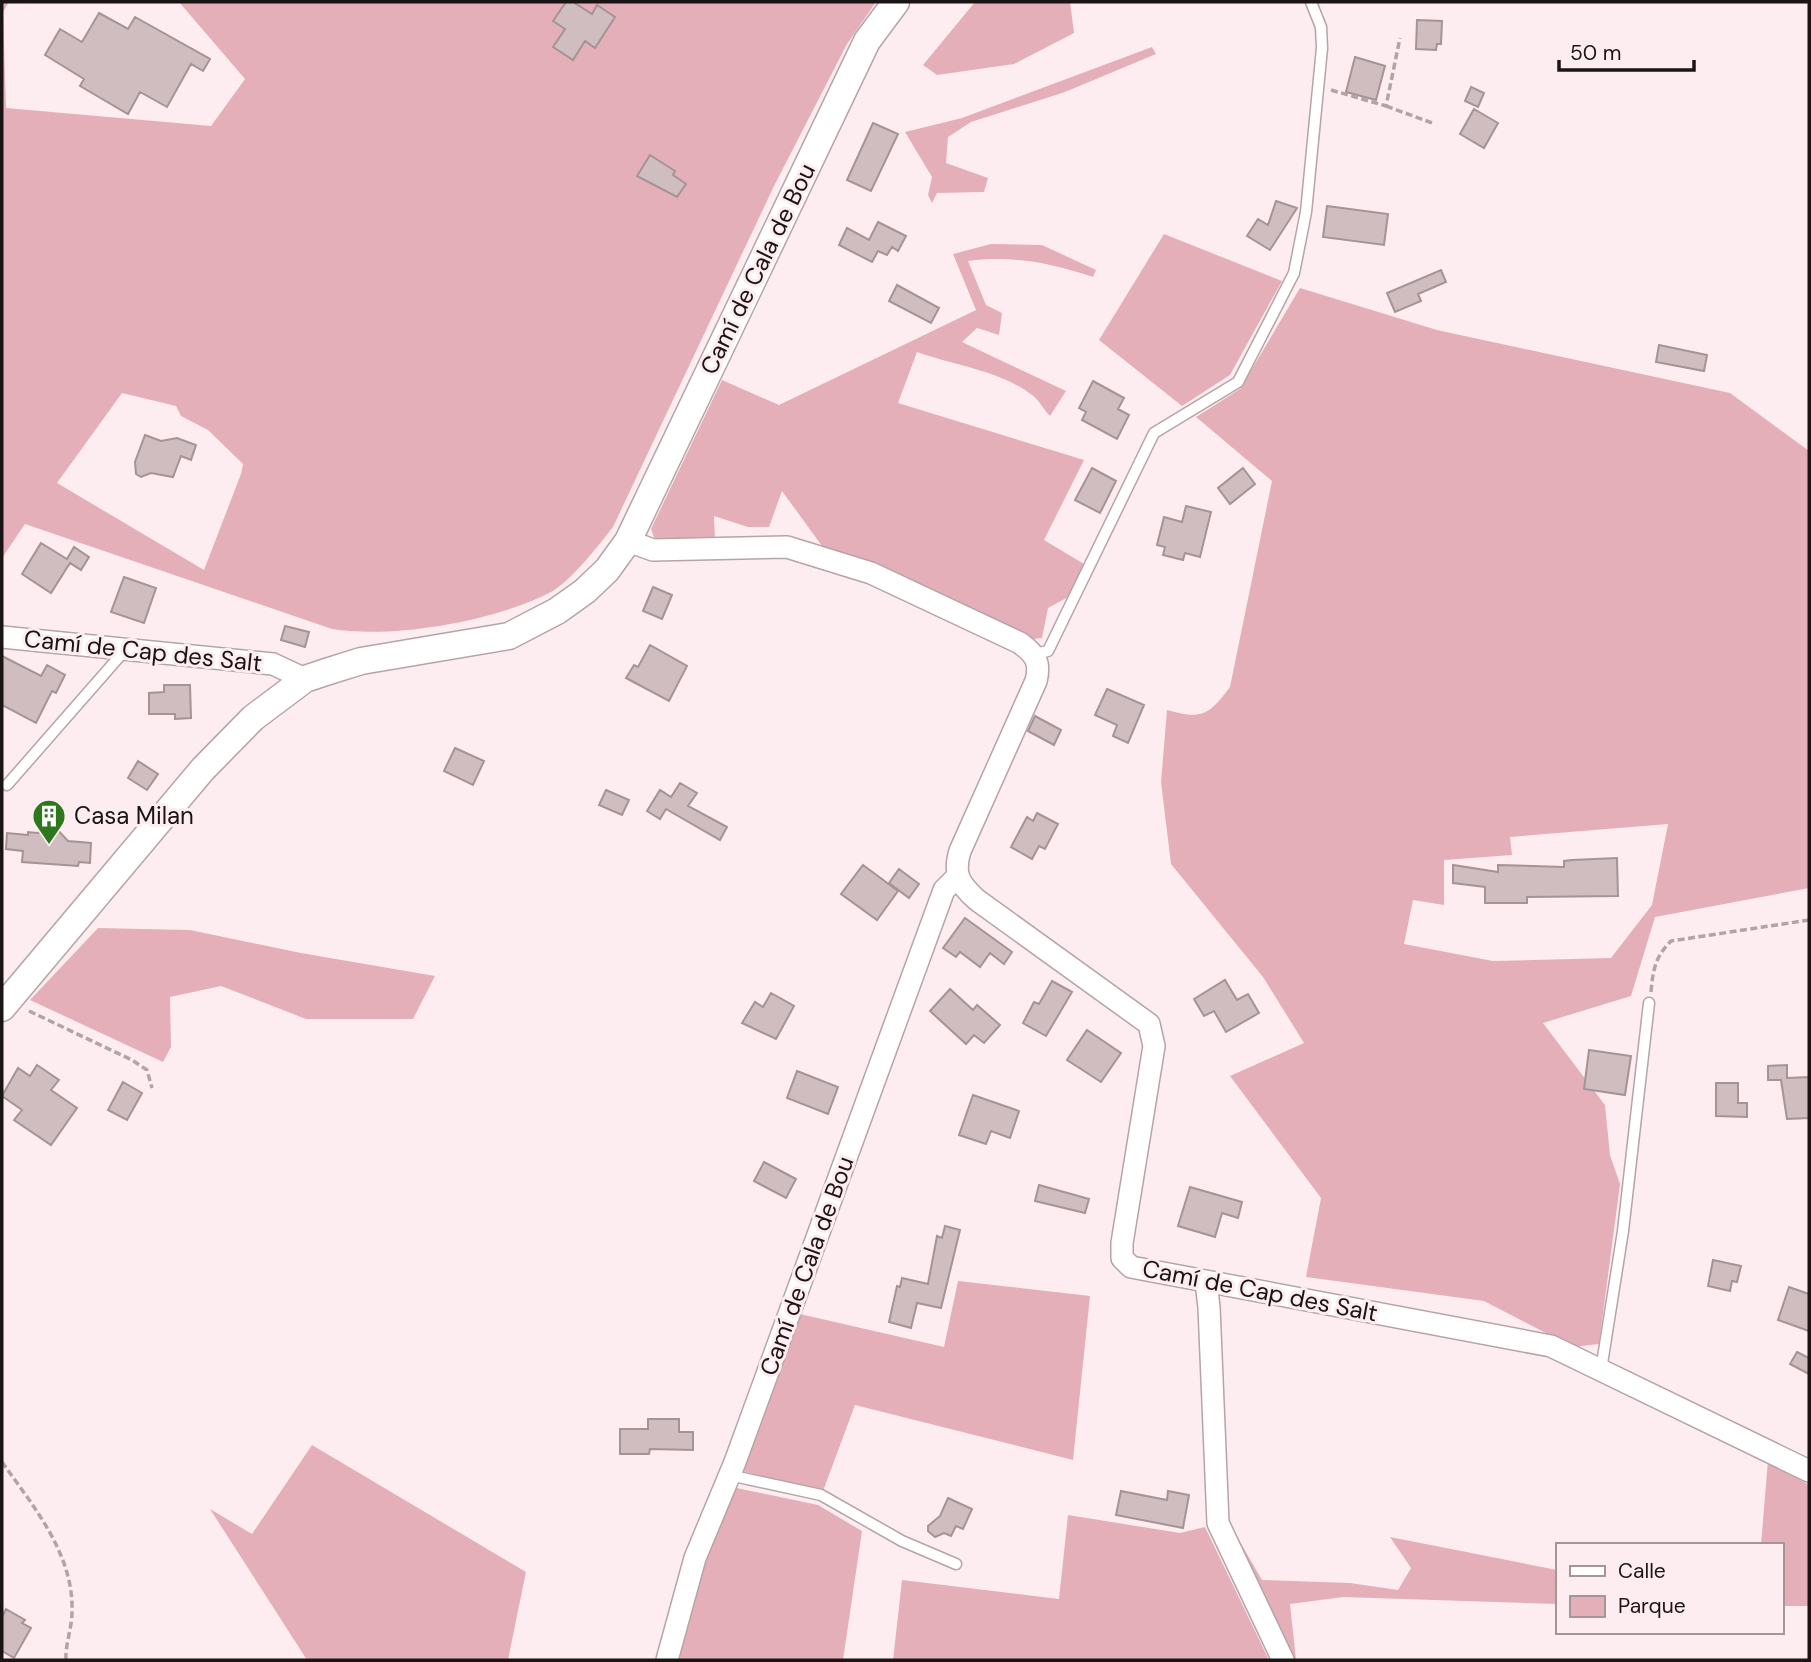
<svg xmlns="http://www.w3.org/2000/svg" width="1811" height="1662" font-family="'DM Sans',sans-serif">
<rect width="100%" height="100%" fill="#fdedf0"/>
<path fill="#e5afb9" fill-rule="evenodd" d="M 2,2 L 9,2 L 3,12 L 6,108 L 211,126 L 245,79 L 179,2 L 876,2 L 847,44 L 774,186 L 613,527 C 599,545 571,581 551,592 C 496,621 393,639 332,629 L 25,524 L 2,558 ZM 122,393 L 176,406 L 181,416 L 208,430 L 243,464 L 241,474 L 204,570 L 57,483 Z
M 975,2 L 1070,2 L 1074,33 L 1014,64 L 937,75 L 923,65 Z
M 1152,47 L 1156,54 L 1065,92 L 971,122 L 948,137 L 946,163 L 988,178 L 984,192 L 937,193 L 932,203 L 928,195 L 932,177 L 905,132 L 962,118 Z
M 1164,234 L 1282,281 L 1230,375 L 1182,406 L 1099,340 Z
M 991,244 L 1042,245 L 1096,270 L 1093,277 C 1051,263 1012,255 968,261 L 986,305 L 1002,313 L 999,335 L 977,328 L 962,342 L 1066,391 L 1050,416 C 1044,410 1039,400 1032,395 C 1001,371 953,365 917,352 L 898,403 L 1084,460 L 1044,540 L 1084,564 L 1070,596 L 1048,608 L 1042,638 L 1032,639 L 982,621 L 822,546 L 782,491 L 769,527 L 748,527 L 714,516 L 715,540 L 655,540 L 651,529 L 722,380 L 779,405 L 976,310 L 953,254 Z
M 1300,288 L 1437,330 L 1730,393 L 1809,451 L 1809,888 L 1655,917 L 1631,996 L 1543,1023 L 1605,1105 L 1610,1155 L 1620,1184 L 1599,1344 L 1573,1347 L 1484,1301 L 1306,1277 L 1321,1198 L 1230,1076 L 1304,1043 L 1263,977 L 1171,864 L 1161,782 L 1167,710 C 1202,720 1209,715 1230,687 L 1272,481 L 1196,417 L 1240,389 ZM 1668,824 L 1652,905 L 1611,958 L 1493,961 L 1404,944 L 1413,900 L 1444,905 L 1444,860 L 1512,855 L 1510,837 Z
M 98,928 L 190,930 L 301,953 L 435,976 L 413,1019 L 306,1019 L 221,986 L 170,997 L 171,1047 L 163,1062 L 30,1000 Z
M 958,1281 L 1090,1296 L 1073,1460 L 855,1405 L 823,1491 L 738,1470 L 800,1314 L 944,1347 Z
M 312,1445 L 526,1572 L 508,1660 L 307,1660 L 210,1509 L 252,1534 Z
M 1768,1460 L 1809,1485 L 1809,1606 L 1781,1606 L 1781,1545 L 1761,1545 Z
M 732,1487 L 818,1505 L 862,1531 L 843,1660 L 674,1660 L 700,1567 Z
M 1068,1515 L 1180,1533 L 1205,1527 L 1269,1660 L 893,1660 L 902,1580 L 1059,1599 Z
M 1232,1528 L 1262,1580 L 1350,1583 L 1398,1590 L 1411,1568 L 1390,1537 L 1557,1570 L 1557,1604 L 1343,1597 L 1290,1604 L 1296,1660 L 1290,1660 Z"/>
<path fill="#cfbdc0" stroke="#a59396" stroke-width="2" d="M 566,2 L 573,2 L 592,14 L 597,5 L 615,17 L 595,48 L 585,41 L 573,60 L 553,47 L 565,29 L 553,21 Z
M 99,13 L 128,29 L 135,17 L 210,59 L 203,71 L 191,64 L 167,107 L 140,92 L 128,114 L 80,86 L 84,79 L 45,55 L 60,29 L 82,42 Z
M 1417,20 L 1442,21 L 1441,44 L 1437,44 L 1436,50 L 1416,49 Z
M 1355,57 L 1385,66 L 1376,100 L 1346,92 Z
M 1471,87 L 1484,93 L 1478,107 L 1465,101 Z
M 1474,109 L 1498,123 L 1484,148 L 1460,134 Z
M 873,123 L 898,134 L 871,191 L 847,180 Z
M 650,155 L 675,171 L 673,175 L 686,184 L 677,197 L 637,176 Z
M 1276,201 L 1297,208 L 1270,250 L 1247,236 L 1258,219 L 1268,225 Z
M 1327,206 L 1388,214 L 1384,245 L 1323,237 Z
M 878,222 L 906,236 L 898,251 L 892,247 L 887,255 L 878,251 L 872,262 L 839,245 L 847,228 L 869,240 Z
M 1441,270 L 1446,282 L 1418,294 L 1421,301 L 1395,312 L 1387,293 Z
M 897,285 L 939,308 L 931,323 L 889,301 Z
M 1659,345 L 1707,355 L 1704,371 L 1656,362 Z
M 1093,381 L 1124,398 L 1118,409 L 1129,415 L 1117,439 L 1082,420 L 1086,412 L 1079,408 Z
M 145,435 L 161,441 L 177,438 L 196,445 L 191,460 L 181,456 L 173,477 L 151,473 L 141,477 L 136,474 L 135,462 Z
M 1092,468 L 1116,481 L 1100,513 L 1075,500 Z
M 1243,468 L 1255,484 L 1230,504 L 1218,488 Z
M 1186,506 L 1211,512 L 1200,557 L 1185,553 L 1183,560 L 1163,555 L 1165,547 L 1157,545 L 1164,517 L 1182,522 Z
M 41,543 L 67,559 L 74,547 L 89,557 L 81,570 L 70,563 L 51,593 L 22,574 Z
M 124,577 L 156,588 L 144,623 L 111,612 Z
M 653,587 L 672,595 L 662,619 L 643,611 Z
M 285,626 L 309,632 L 305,647 L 281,640 Z
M 650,645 L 687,666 L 669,701 L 626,678 L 634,665 L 638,667 Z
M 2,656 L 41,676 L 47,665 L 65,675 L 56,693 L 52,691 L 36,723 L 2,705 Z
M 164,685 L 190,685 L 191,718 L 175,719 L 175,714 L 149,714 L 149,693 L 164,692 Z
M 1107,689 L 1144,705 L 1128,743 L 1113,736 L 1117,725 L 1095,715 Z
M 1035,716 L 1061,730 L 1054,745 L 1028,731 Z
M 455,748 L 484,761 L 473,785 L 444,771 Z
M 138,761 L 158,774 L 147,790 L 128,778 Z
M 680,783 L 697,793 L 688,806 L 727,827 L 720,840 L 666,809 L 660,819 L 647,811 L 660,790 L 671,797 Z
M 606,790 L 629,800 L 622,815 L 599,805 Z
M 1037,813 L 1058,824 L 1045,849 L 1039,846 L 1032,859 L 1011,847 L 1027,817 L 1033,821 Z
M 54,826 L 68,841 L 91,843 L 90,863 L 79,862 L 78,866 L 22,862 L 23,851 L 6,849 L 7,833 L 28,835 L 28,832 L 38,833 Z
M 1617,858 L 1618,896 L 1527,897 L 1527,903 L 1485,903 L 1485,887 L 1453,883 L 1453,865 L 1498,872 L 1498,865 L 1564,867 L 1564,861 L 1572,860 Z
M 863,865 L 898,891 L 877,920 L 841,894 Z
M 899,869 L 919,884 L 909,898 L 889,883 Z
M 965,918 L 1012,952 L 1004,964 L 990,953 L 980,967 L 960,952 L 956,957 L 943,948 Z
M 1225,980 L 1237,1000 L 1248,994 L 1259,1013 L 1226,1032 L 1214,1011 L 1204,1016 L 1194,999 Z
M 1052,981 L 1072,992 L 1046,1036 L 1023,1023 L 1034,1002 L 1039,1004 Z
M 950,989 L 973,1010 L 977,1005 L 1000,1025 L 984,1043 L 974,1035 L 966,1044 L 930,1011 Z
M 771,993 L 794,1006 L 776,1039 L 742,1023 L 755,1002 L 763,1007 Z
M 1087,1030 L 1121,1053 L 1101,1082 L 1067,1060 Z
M 1589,1050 L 1631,1056 L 1625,1095 L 1584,1089 Z
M 37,1065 L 59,1080 L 51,1090 L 77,1108 L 51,1145 L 14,1120 L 22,1110 L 2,1096 L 18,1068 L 30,1076 Z
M 1787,1065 L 1787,1078 L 1809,1077 L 1809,1118 L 1787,1119 L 1781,1080 L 1768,1080 L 1768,1066 Z
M 797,1071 L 838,1087 L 828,1114 L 787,1098 Z
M 123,1082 L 142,1093 L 127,1120 L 108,1110 Z
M 1716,1083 L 1738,1083 L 1738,1103 L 1747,1103 L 1747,1117 L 1716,1116 Z
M 973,1095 L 1019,1111 L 1010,1138 L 991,1131 L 986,1144 L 959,1135 Z
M 764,1162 L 796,1179 L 786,1198 L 754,1181 Z
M 1039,1185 L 1089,1199 L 1085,1213 L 1035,1201 Z
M 1190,1187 L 1242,1202 L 1238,1218 L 1222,1213 L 1215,1237 L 1178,1226 Z
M 945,1226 L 960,1230 L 941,1308 L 917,1303 L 911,1328 L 889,1322 L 897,1286 L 900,1287 L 902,1278 L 928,1284 L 937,1236 L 942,1238 Z
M 1713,1260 L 1741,1266 L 1737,1282 L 1732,1281 L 1730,1291 L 1708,1286 Z
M 1789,1287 L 1809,1294 L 1809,1331 L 1778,1320 Z
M 1797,1352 L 1809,1358 L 1809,1374 L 1790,1364 Z
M 648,1419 L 679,1419 L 679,1432 L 693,1432 L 693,1450 L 650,1449 L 649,1454 L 620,1454 L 620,1429 L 648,1429 Z
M 1121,1491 L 1167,1500 L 1168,1491 L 1189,1495 L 1183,1528 L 1116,1515 Z
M 948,1498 L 972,1509 L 963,1529 L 956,1526 L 951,1536 L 944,1533 L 935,1537 L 928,1531 L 928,1526 L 940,1516 Z
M 6,1609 L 25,1620 L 22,1623 L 31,1628 L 14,1658 L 2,1651 L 2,1617 Z"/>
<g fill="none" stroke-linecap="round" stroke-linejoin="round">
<defs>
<path id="service" d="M 1034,654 L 1048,651 L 1154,433 L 1238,382 L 1294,273 L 1306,212 L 1322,48 L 1321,27 L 1311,2
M 7,785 L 126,649
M 1601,1370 L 1623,1231 L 1649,1003
M 729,1475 L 821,1495 L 902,1541 L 956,1564"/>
<path id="minor" d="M 628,541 L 653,550 L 787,547 L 871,573 L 1020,643 C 1035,654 1041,662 1036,681 L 960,851 C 953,874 959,884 977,900 L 1149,1024 L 1154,1046 L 1122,1243 L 1122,1258 L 1131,1267 L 1551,1346 L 1809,1471
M 2,637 L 273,664 L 305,679
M 1206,1282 L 1209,1307 L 1218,1523 L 1283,1660
M 667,1660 L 695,1558 L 735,1462 L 944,890 L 957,877"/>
<path id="tertiary" d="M 2,1008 L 203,769 L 253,718 L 305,679 L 326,672 L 361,661 L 509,636 L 557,611 L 585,591 L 607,570 L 628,541 L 867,41 L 896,2"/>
</defs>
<use href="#service" stroke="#b6a4a7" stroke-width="13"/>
<use href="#minor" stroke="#b6a4a7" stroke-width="24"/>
<use href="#tertiary" stroke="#b6a4a7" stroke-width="29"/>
<path stroke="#b1a4a6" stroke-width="3.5" stroke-dasharray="7 3.5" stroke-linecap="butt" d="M 1331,90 L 1386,106 L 1400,38
M 1386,106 L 1435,124
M 1651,992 C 1653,970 1655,957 1671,941 L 1809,920
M 29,1011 L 132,1060 L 147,1070 L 152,1088
M 2,1462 C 33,1506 74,1554 72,1612 C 72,1628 65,1645 66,1660"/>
<use href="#service" stroke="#fff" stroke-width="10"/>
<use href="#minor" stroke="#fff" stroke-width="21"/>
<use href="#tertiary" stroke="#fff" stroke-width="26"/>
</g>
<defs>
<symbol id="building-pin" viewBox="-11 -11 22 30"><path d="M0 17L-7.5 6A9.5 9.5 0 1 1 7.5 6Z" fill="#2d771d" stroke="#fdedf0"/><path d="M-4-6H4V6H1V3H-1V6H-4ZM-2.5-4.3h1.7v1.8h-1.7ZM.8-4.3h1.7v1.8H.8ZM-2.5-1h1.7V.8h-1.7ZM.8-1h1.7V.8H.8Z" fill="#fff"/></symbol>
</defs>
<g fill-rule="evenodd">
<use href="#building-pin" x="30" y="797" width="38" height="52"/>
</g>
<g text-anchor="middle" stroke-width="6" stroke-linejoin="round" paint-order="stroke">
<g font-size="24" fill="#1b1415" stroke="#fdedf0">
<text transform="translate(758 269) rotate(-64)" y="8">Camí de Cala de Bou</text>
<text transform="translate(143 651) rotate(6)" y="8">Camí de Cap des Salt</text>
<text transform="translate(807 1266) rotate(-70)" y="8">Camí de Cala de Bou</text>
<text transform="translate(1260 1291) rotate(11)" y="8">Camí de Cap des Salt</text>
</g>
<g font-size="24" fill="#1b1415" stroke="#fdedf0" text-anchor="start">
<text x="74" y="824">Casa Milan</text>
</g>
</g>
<rect width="1811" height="1662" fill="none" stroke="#1b1415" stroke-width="7"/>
<rect x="1556" y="1543" width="228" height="91" fill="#fdedf0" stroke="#a39698" stroke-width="2"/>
<rect x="1570" y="1566" width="35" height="10" fill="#ffffff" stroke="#a39698" stroke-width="2"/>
<text x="1618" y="1578" font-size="21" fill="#1b1415">Calle</text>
<rect x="1570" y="1596" width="35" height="21" fill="#e5afb9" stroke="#a39698" stroke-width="2"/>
<text x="1618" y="1613" font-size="21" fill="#1b1415">Parque</text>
<path d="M1559 60v10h135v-10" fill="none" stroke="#1b1415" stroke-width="3.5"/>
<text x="1570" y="60" font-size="21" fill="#1b1415" stroke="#fdedf0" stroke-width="5" paint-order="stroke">50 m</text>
</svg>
